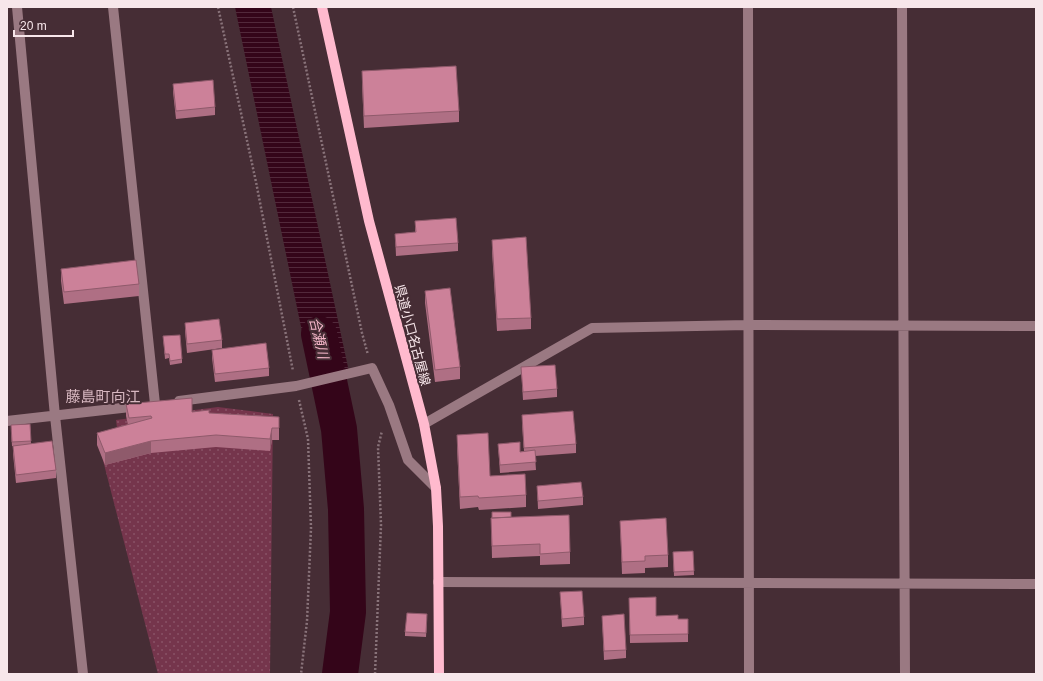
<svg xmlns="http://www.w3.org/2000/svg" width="1043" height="681" font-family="Helvetica,'Noto Sans JP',sans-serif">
<defs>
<pattern id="grass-dots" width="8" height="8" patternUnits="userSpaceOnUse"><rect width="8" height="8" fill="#75354c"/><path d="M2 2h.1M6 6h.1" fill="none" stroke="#895266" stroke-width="1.8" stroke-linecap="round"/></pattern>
<pattern id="water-rules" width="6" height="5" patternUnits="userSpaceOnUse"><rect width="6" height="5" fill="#340519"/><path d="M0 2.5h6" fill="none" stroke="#52293b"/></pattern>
</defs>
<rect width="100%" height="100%" fill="#462d35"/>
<path fill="url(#grass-dots)" d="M 218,407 L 273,414 L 270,674 L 158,674 L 98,441 L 118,436 L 116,420 Z"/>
<path fill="url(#water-rules)" d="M 235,7 L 271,7 L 349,372 L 312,380 Z"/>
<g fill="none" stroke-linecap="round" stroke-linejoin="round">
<path stroke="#340519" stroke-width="36" d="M 319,334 L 339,429 L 346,509 L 348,612 L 340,674"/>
<path stroke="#89737a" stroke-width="2.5" stroke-dasharray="2 2" stroke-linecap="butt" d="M 218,7 L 256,182 L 293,371
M 293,7 L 362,333 L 368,355
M 299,400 L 308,439 L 311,528 L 307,621 L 301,674
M 375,674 L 381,525 L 378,447 L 382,431"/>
<path stroke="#9a7982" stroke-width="10" d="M 17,7 L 55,416 L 83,674
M 113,7 L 155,404
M 748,7 L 749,674
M 902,7 L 905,674
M 179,401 L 296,386 L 372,368 L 389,405 L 408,460 L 436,488
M 7,421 L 139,406
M 424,424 L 592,328 L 748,325 L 1036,326
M 438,582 L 1036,584"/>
<path stroke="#ffbace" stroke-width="10" d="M 322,7 L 369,221 L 424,424 L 436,488 L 438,526 L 439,674"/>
</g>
<path fill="#af6f84" d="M 362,71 L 459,111 L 459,122 L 364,128 L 362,83 Z
M 173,84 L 215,107 L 215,115 L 176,119 L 173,92 Z
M 415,221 L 458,243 L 458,251 L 396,256 L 395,234 L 415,232 Z
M 492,240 L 531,318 L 531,329 L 497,331 L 492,251 Z
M 61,269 L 139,284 L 139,296 L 64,304 L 61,281 Z
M 425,291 L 460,367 L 460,379 L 435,382 L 425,303 Z
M 185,323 L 222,340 L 222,348 L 187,353 L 185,331 Z
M 163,336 L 182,359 L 182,363 L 170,365 L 169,358 L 165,359 Z
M 212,350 L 269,368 L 269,376 L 215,382 L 212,358 Z
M 521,367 L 557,389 L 557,397 L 523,400 Z
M 126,404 L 192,412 L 279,417 L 279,440 L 272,440 L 270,451 L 216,447 L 151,453 L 105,465 L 97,445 L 97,433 L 128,425 L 126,416 Z
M 522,415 L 576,444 L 576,453 L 535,456 L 536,470 L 500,473 L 498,444 L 520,452 L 524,451 L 522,423 Z
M 30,424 L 31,444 L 56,470 L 56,478 L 16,483 L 13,454 L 13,446 L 15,446 L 12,446 L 11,430 Z
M 457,435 L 490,476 L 526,495 L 526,507 L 479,510 L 478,507 L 460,509 L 457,447 Z
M 537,486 L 583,497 L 583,505 L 538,509 Z
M 511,517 L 570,552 L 570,564 L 540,565 L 540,556 L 492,558 L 491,518 Z
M 620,521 L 668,555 L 668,567 L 645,568 L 645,573 L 622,574 Z
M 693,551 L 694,575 L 674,576 L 673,552 Z
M 560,592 L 584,617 L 584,625 L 562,627 Z
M 629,598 L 656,616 L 678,619 L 688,619 L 688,642 L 630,643 Z
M 602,616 L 626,650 L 626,658 L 604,660 Z
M 427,618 L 426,637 L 405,636 L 405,632 Z"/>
<path fill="#8f5a6b" d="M 272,428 L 272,440 L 270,451 L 270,439 Z
M 151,441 L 151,453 L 105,465 L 105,453 Z"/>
<path fill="#cc8199" stroke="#8f5a6b" d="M 456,66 L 459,111 L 364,116 L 362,71 Z
M 213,80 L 215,107 L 176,111 L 173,84 Z
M 456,218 L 458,243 L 396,247 L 395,234 L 416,232 L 415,221 Z
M 526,237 L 531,318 L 497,319 L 492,240 Z
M 136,260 L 139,284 L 64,292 L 61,269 Z
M 450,288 L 460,367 L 435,370 L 425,291 Z
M 219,319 L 222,340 L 187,344 L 185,323 Z
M 180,335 L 182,359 L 170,361 L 169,354 L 165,354 L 163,336 Z
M 266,343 L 269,368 L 215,374 L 212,350 Z
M 555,365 L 557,389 L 523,392 L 521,367 Z
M 192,398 L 192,412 L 209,410 L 209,413 L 279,417 L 279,428 L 272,428 L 270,439 L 216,435 L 151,441 L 105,453 L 97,433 L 152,418 L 151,416 L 129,418 L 126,404 Z
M 573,411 L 576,444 L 524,448 L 522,415 Z
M 30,424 L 31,441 L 12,442 L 11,425 Z
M 488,433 L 490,476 L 525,474 L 526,495 L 479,498 L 478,496 L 460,497 L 457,435 Z
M 52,441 L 56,470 L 16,475 L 13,446 Z
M 520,442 L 520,452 L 535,450 L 536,462 L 500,465 L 498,444 Z
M 581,482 L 583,497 L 538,501 L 537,486 Z
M 492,512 L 511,512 L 511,517 L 492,518 Z
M 569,515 L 570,552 L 540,554 L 540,544 L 492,546 L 491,518 Z
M 666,518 L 668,555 L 645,556 L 645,561 L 622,562 L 620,521 Z
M 693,551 L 694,571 L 674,572 L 673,552 Z
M 582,591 L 584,617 L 562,619 L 560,592 Z
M 656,597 L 656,616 L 678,615 L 678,619 L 688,619 L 688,634 L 630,635 L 629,598 Z
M 407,613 L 427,614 L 426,633 L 405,632 Z
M 624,614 L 626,650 L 604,651 L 602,616 Z"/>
<g text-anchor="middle" stroke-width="4" stroke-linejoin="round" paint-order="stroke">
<g font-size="13" fill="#f7e6ea" stroke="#462d35">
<text transform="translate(413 335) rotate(75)" y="5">県道小口名古屋線</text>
</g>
<g font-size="14" font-style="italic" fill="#f5b6c9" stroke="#462d35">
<text transform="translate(319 338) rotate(77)" y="5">合瀬川</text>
</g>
<g font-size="15" fill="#d7b7c0" stroke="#462d35">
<text x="103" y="402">藤島町向江</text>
</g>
</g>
<rect width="1043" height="681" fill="none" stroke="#f7e6ea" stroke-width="16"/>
<path d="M14 30v6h59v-6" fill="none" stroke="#f7e6ea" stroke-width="2"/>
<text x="20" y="30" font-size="12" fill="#f7e6ea" stroke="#462d35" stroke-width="3" paint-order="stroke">20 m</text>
</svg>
